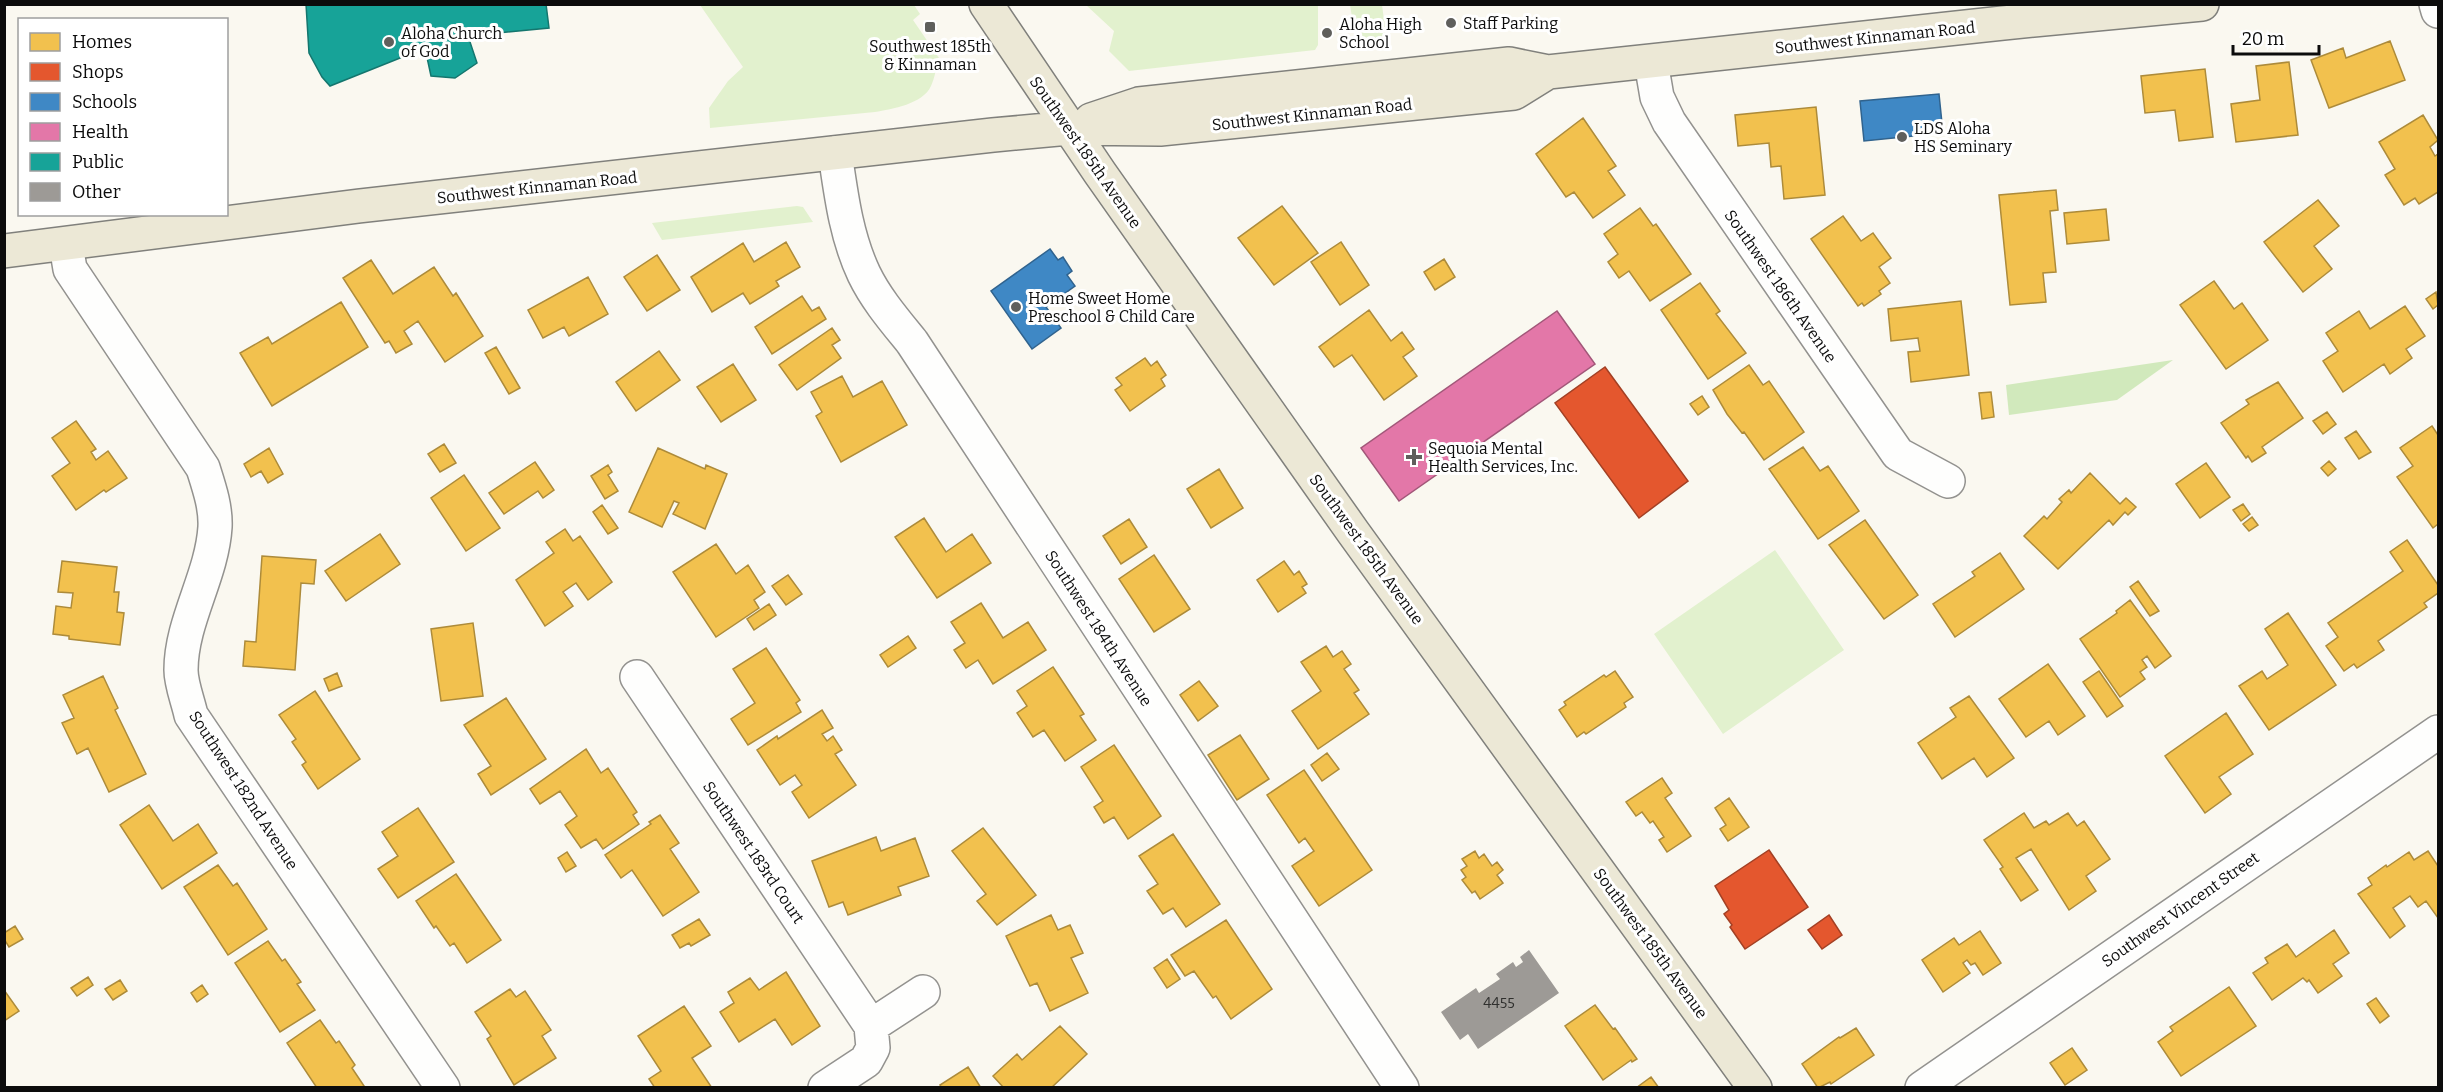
<svg xmlns="http://www.w3.org/2000/svg" width="2443" height="1092" font-family="Bitter,serif">
<rect width="100%" height="100%" fill="#faf8f0"/>
<path fill="#e2f1ce" d="M 700,5 L 914,5 L 920,14 L 913,20 L 939,58 C 936,67 935,78 931,86 C 923,104 892,109 875,112 L 710,128 L 709,108 L 728,81 L 743,67 Z
M 1086,5 L 1318,5 L 1318,45 L 1315,50 L 1129,71 L 1109,51 L 1114,31 Z
M 1350,5 L 1382,5 L 1387,42 L 1360,45 L 1356,41 Z
M 797,206 L 803,207 L 813,222 L 662,240 L 652,223 Z
M 1775,550 L 1844,650 L 1723,734 L 1654,634 Z"/>
<path fill="#d1e9bc" d="M 2173,360 L 2117,400 L 2009,415 L 2006,385 Z"/>
<path fill="#f2c14e" stroke="#ad8b3a" stroke-width="1.5" d="M 2390,41 L 2405,80 L 2329,108 L 2311,60 L 2343,48 L 2346,58 Z
M 2289,62 L 2298,135 L 2236,142 L 2231,104 L 2260,100 L 2256,66 Z
M 2205,69 L 2213,137 L 2179,141 L 2175,110 L 2145,113 L 2141,76 Z
M 1816,107 L 1825,195 L 1784,199 L 1781,166 L 1771,167 L 1769,143 L 1738,146 L 1735,115 Z
M 2423,115 L 2438,140 L 2430,147 L 2435,156 L 2438,154 L 2438,192 L 2419,204 L 2415,198 L 2404,205 L 2385,175 L 2395,169 L 2379,142 Z
M 1583,118 L 1616,166 L 1608,171 L 1625,195 L 1593,218 L 1574,192 L 1566,197 L 1536,154 Z
M 2056,190 L 2058,210 L 2050,211 L 2056,272 L 2043,273 L 2046,302 L 2010,305 L 1999,195 Z
M 2318,200 L 2339,226 L 2314,246 L 2332,269 L 2303,292 L 2264,242 Z
M 1282,206 L 1318,253 L 1274,285 L 1238,238 Z
M 1640,208 L 1653,226 L 1656,224 L 1691,274 L 1650,301 L 1629,271 L 1619,278 L 1608,262 L 1618,254 L 1604,234 Z
M 2106,209 L 2109,240 L 2067,244 L 2064,213 Z
M 1843,216 L 1861,241 L 1873,233 L 1891,258 L 1879,267 L 1890,283 L 1879,291 L 1881,294 L 1864,306 L 1862,303 L 1858,306 L 1811,239 Z
M 786,242 L 800,267 L 776,281 L 779,286 L 750,304 L 743,293 L 712,312 L 691,277 L 743,243 L 754,262 Z
M 1341,242 L 1369,285 L 1340,305 L 1311,262 Z
M 657,255 L 680,290 L 647,311 L 624,277 Z
M 1444,259 L 1455,277 L 1435,290 L 1424,272 Z
M 371,260 L 393,294 L 434,267 L 453,296 L 456,293 L 483,336 L 445,362 L 418,321 L 404,331 L 412,344 L 396,353 L 389,341 L 385,343 L 343,278 Z
M 588,277 L 608,314 L 569,336 L 564,327 L 543,338 L 528,310 Z
M 2214,281 L 2234,309 L 2242,303 L 2268,340 L 2226,369 L 2180,305 Z
M 1700,283 L 1720,311 L 1716,314 L 1746,353 L 1708,379 L 1661,310 Z
M 2436,292 L 2438,305 L 2433,309 L 2426,299 Z
M 802,296 L 812,311 L 819,307 L 826,319 L 772,354 L 755,327 Z
M 1961,301 L 1969,375 L 1911,382 L 1908,352 L 1920,351 L 1918,338 L 1891,341 L 1888,309 Z
M 341,302 L 368,347 L 272,406 L 240,353 L 268,337 L 272,344 Z
M 2405,306 L 2425,336 L 2406,349 L 2412,358 L 2390,374 L 2384,364 L 2343,392 L 2323,361 L 2338,351 L 2326,333 L 2359,311 L 2370,329 Z
M 1369,310 L 1391,341 L 1402,332 L 1414,349 L 1403,357 L 1417,376 L 1384,400 L 1352,355 L 1334,367 L 1319,347 Z
M 832,328 L 840,340 L 832,345 L 841,358 L 797,390 L 779,365 Z
M 496,347 L 520,388 L 509,394 L 485,353 Z
M 659,351 L 680,380 L 636,411 L 616,382 Z
M 1145,358 L 1151,366 L 1157,361 L 1166,375 L 1161,379 L 1165,386 L 1130,411 L 1115,390 L 1122,385 L 1116,378 Z
M 733,364 L 756,400 L 721,422 L 697,387 Z
M 1749,365 L 1763,385 L 1769,381 L 1804,432 L 1764,460 L 1744,432 L 1742,433 L 1727,414 L 1713,390 Z
M 842,376 L 853,397 L 882,381 L 907,425 L 841,462 L 816,416 L 822,412 L 811,392 Z
M 2278,382 L 2303,418 L 2262,447 L 2266,453 L 2252,462 L 2248,456 L 2246,458 L 2221,423 L 2249,404 L 2246,400 Z
M 1991,392 L 1994,417 L 1982,419 L 1979,393 Z
M 1702,396 L 1709,407 L 1698,415 L 1690,404 Z
M 2327,412 L 2336,424 L 2323,434 L 2313,421 Z
M 76,421 L 96,449 L 91,452 L 96,460 L 108,451 L 127,478 L 106,492 L 104,490 L 76,510 L 52,476 L 70,463 L 52,438 Z
M 2432,426 L 2438,435 L 2438,524 L 2433,528 L 2397,477 L 2413,466 L 2400,448 Z
M 2356,431 L 2371,452 L 2359,459 L 2345,438 Z
M 444,444 L 456,463 L 440,472 L 428,454 Z
M 1803,447 L 1820,471 L 1828,466 L 1859,511 L 1818,539 L 1769,469 Z
M 269,448 L 283,474 L 268,483 L 261,471 L 251,477 L 244,464 Z
M 658,448 L 705,469 L 706,465 L 727,474 L 705,529 L 673,514 L 679,503 L 674,501 L 662,527 L 629,512 Z
M 2329,461 L 2336,469 L 2328,476 L 2321,468 Z
M 535,462 L 554,490 L 543,498 L 538,491 L 504,514 L 489,493 Z
M 2206,463 L 2230,497 L 2200,518 L 2176,484 Z
M 608,465 L 612,472 L 608,475 L 618,491 L 605,499 L 591,476 Z
M 1219,469 L 1243,508 L 1211,528 L 1187,489 Z
M 2090,473 L 2120,504 L 2126,498 L 2136,507 L 2128,515 L 2125,512 L 2113,525 L 2109,520 L 2058,569 L 2024,536 L 2044,516 L 2047,519 L 2062,502 L 2059,499 L 2069,490 L 2071,493 Z
M 464,475 L 500,528 L 466,551 L 431,498 Z
M 2243,504 L 2250,514 L 2241,521 L 2233,510 Z
M 602,505 L 618,528 L 608,534 L 593,512 Z
M 2252,517 L 2258,525 L 2249,531 L 2243,524 Z
M 924,518 L 946,552 L 972,534 L 991,563 L 937,598 L 895,537 Z
M 1129,519 L 1147,547 L 1121,564 L 1103,536 Z
M 1865,520 L 1918,595 L 1884,619 L 1829,545 Z
M 565,529 L 573,541 L 580,536 L 612,582 L 588,600 L 576,583 L 563,592 L 573,606 L 545,626 L 516,580 L 554,553 L 546,542 Z
M 380,534 L 400,564 L 346,601 L 325,571 Z
M 2407,540 L 2438,585 L 2438,593 L 2424,603 L 2427,607 L 2378,641 L 2384,650 L 2357,668 L 2354,664 L 2344,671 L 2326,646 L 2338,637 L 2328,623 L 2403,571 L 2390,552 Z
M 716,544 L 736,574 L 748,565 L 765,592 L 754,600 L 759,608 L 716,637 L 673,572 Z
M 2000,553 L 2024,589 L 1955,637 L 1933,604 L 1975,576 L 1972,572 Z
M 1154,555 L 1190,609 L 1154,632 L 1119,579 Z
M 262,556 L 316,560 L 314,584 L 301,583 L 295,670 L 243,666 L 245,641 L 256,642 Z
M 62,561 L 117,567 L 114,592 L 119,592 L 117,612 L 124,613 L 120,645 L 69,639 L 69,636 L 53,634 L 56,606 L 71,608 L 73,593 L 58,592 Z
M 1284,561 L 1294,575 L 1299,571 L 1307,584 L 1302,587 L 1306,593 L 1278,612 L 1257,580 Z
M 788,575 L 802,594 L 786,605 L 772,586 Z
M 2138,581 L 2159,611 L 2150,616 L 2130,587 Z
M 2130,600 L 2171,656 L 2155,668 L 2147,656 L 2142,660 L 2147,667 L 2140,672 L 2145,679 L 2120,697 L 2080,639 L 2117,613 L 2116,611 Z
M 981,603 L 1003,638 L 1028,622 L 1046,650 L 993,684 L 978,660 L 966,668 L 954,650 L 965,643 L 951,622 Z
M 769,604 L 776,615 L 754,630 L 747,619 Z
M 2288,613 L 2336,685 L 2269,730 L 2239,686 L 2262,671 L 2267,679 L 2288,665 L 2265,629 Z
M 473,623 L 483,696 L 441,701 L 431,629 Z
M 908,636 L 916,648 L 888,667 L 880,655 Z
M 1326,646 L 1333,657 L 1342,651 L 1351,664 L 1344,669 L 1359,690 L 1354,693 L 1369,714 L 1318,749 L 1292,711 L 1321,691 L 1301,662 Z
M 766,648 L 800,700 L 796,703 L 801,712 L 748,745 L 731,719 L 755,703 L 733,669 Z
M 2048,664 L 2085,716 L 2058,735 L 2049,721 L 2026,737 L 1999,699 Z
M 1053,667 L 1084,714 L 1080,716 L 1096,740 L 1065,761 L 1044,730 L 1033,737 L 1017,713 L 1027,706 L 1017,691 Z
M 1615,671 L 1633,697 L 1624,703 L 1626,707 L 1586,734 L 1584,732 L 1577,737 L 1559,710 L 1566,705 L 1564,702 L 1604,675 L 1606,677 Z
M 2099,671 L 2123,706 L 2107,717 L 2083,682 Z
M 337,673 L 342,686 L 329,691 L 324,679 Z
M 103,676 L 118,708 L 115,710 L 146,774 L 109,792 L 88,748 L 77,754 L 62,723 L 74,718 L 63,695 Z
M 1199,681 L 1218,706 L 1198,721 L 1180,695 Z
M 315,691 L 360,759 L 318,789 L 302,765 L 306,762 L 292,742 L 296,739 L 279,715 Z
M 1969,696 L 2014,758 L 1987,777 L 1974,758 L 1942,779 L 1918,743 L 1956,717 L 1950,708 Z
M 506,698 L 546,759 L 491,795 L 478,774 L 491,766 L 464,725 Z
M 822,710 L 833,728 L 822,734 L 827,741 L 833,736 L 842,750 L 835,754 L 856,785 L 809,818 L 792,792 L 802,785 L 795,775 L 780,785 L 757,750 L 777,736 L 778,739 Z
M 2226,713 L 2253,754 L 2219,777 L 2231,794 L 2205,813 L 2165,756 Z
M 1240,735 L 1269,779 L 1237,800 L 1208,755 Z
M 1114,745 L 1161,816 L 1128,839 L 1114,817 L 1104,823 L 1094,807 L 1103,801 L 1081,767 Z
M 586,749 L 601,773 L 608,768 L 637,812 L 633,815 L 639,824 L 603,849 L 596,839 L 581,848 L 565,825 L 577,816 L 560,791 L 540,804 L 530,789 Z
M 1327,753 L 1339,769 L 1322,781 L 1311,765 Z
M 1304,770 L 1372,870 L 1319,906 L 1292,866 L 1314,851 L 1305,838 L 1299,843 L 1267,795 Z
M 1662,778 L 1672,793 L 1665,798 L 1691,836 L 1667,852 L 1659,840 L 1664,837 L 1653,821 L 1650,823 L 1642,812 L 1636,816 L 1626,802 Z
M 1729,798 L 1749,827 L 1728,841 L 1720,829 L 1726,825 L 1715,808 Z
M 149,805 L 173,841 L 198,824 L 217,853 L 162,889 L 120,825 Z
M 418,808 L 454,862 L 398,898 L 378,869 L 398,856 L 382,832 Z
M 2024,813 L 2034,828 L 2046,821 L 2049,825 L 2068,813 L 2077,826 L 2084,821 L 2110,859 L 2086,876 L 2096,891 L 2069,910 L 2031,849 L 2016,858 L 2038,890 L 2021,901 L 2000,869 L 2003,867 L 1984,840 Z
M 660,815 L 679,843 L 670,849 L 699,892 L 663,916 L 632,870 L 621,878 L 605,855 L 651,824 L 649,822 Z
M 983,828 L 1036,895 L 997,925 L 977,901 L 986,894 L 952,851 Z
M 1173,834 L 1220,904 L 1186,927 L 1173,908 L 1163,914 L 1147,891 L 1158,884 L 1139,856 Z
M 876,837 L 881,851 L 915,838 L 929,876 L 898,887 L 901,895 L 848,915 L 843,902 L 829,907 L 812,861 Z
M 1475,851 L 1479,858 L 1484,854 L 1492,866 L 1497,862 L 1503,870 L 1497,875 L 1503,883 L 1480,899 L 1475,891 L 1472,893 L 1462,880 L 1466,877 L 1461,870 L 1467,866 L 1462,859 Z
M 2428,851 L 2438,866 L 2438,918 L 2426,901 L 2418,907 L 2410,896 L 2393,908 L 2405,926 L 2390,938 L 2358,894 L 2372,885 L 2368,878 L 2386,865 L 2387,867 L 2409,852 L 2414,860 Z
M 567,852 L 576,866 L 566,872 L 558,858 Z
M 218,865 L 233,886 L 237,883 L 267,929 L 228,955 L 184,887 Z
M 456,874 L 501,940 L 467,963 L 454,943 L 450,946 L 436,926 L 434,928 L 416,901 Z
M 1051,915 L 1058,930 L 1070,925 L 1083,953 L 1071,958 L 1088,993 L 1050,1011 L 1037,983 L 1030,986 L 1006,936 Z
M 699,919 L 710,935 L 691,946 L 689,943 L 680,948 L 672,935 Z
M 1226,920 L 1272,989 L 1231,1019 L 1216,996 L 1213,998 L 1194,971 L 1185,976 L 1171,955 Z
M 15,926 L 23,939 L 9,947 L 4,939 L 4,933 Z
M 2334,930 L 2349,953 L 2333,964 L 2342,976 L 2318,993 L 2309,980 L 2307,982 L 2303,978 L 2272,1000 L 2253,973 L 2268,963 L 2265,958 L 2287,944 L 2296,957 Z
M 1980,931 L 2001,963 L 1983,975 L 1975,963 L 1971,965 L 1967,960 L 1963,963 L 1970,973 L 1943,992 L 1922,960 L 1954,938 L 1959,945 Z
M 268,941 L 282,961 L 285,959 L 301,982 L 297,984 L 315,1010 L 280,1032 L 235,963 Z
M 1167,959 L 1180,979 L 1167,988 L 1154,968 Z
M 786,972 L 820,1026 L 792,1045 L 775,1019 L 739,1042 L 720,1012 L 734,1003 L 728,992 L 750,978 L 759,990 Z
M 88,977 L 93,985 L 77,996 L 71,988 Z
M 120,980 L 127,991 L 113,1000 L 105,989 Z
M 202,985 L 208,994 L 197,1002 L 191,993 Z
M 2229,987 L 2256,1026 L 2181,1076 L 2158,1042 L 2173,1031 L 2170,1027 Z
M 510,989 L 516,997 L 525,991 L 551,1030 L 542,1036 L 556,1058 L 514,1085 L 487,1039 L 491,1036 L 475,1012 Z
M 4,990 L 19,1011 L 4,1021 Z
M 2376,998 L 2389,1016 L 2380,1023 L 2367,1004 Z
M 1595,1005 L 1613,1029 L 1615,1028 L 1637,1059 L 1632,1062 L 1631,1060 L 1603,1080 L 1565,1026 Z
M 684,1006 L 711,1046 L 692,1058 L 712,1088 L 655,1088 L 649,1079 L 661,1071 L 638,1036 Z
M 320,1020 L 336,1043 L 339,1041 L 355,1065 L 352,1068 L 364,1086 L 362,1088 L 317,1088 L 287,1043 Z
M 1060,1026 L 1087,1054 L 1051,1088 L 1004,1088 L 993,1076 L 1017,1054 L 1022,1060 Z
M 1856,1028 L 1874,1055 L 1831,1084 L 1830,1082 L 1818,1088 L 1802,1064 L 1839,1037 L 1840,1038 Z
M 2072,1048 L 2087,1070 L 2065,1085 L 2050,1063 Z
M 968,1067 L 981,1088 L 942,1088 L 940,1085 Z
M 1651,1077 L 1659,1088 L 1636,1088 Z"/>
<path fill="#e4572e" stroke="#a34024" stroke-width="1.5" d="M 1605,367 L 1688,481 L 1639,518 L 1555,403 Z
M 1769,850 L 1808,907 L 1745,949 L 1730,927 L 1732,925 L 1724,914 L 1729,910 L 1715,886 Z
M 1829,915 L 1842,935 L 1822,949 L 1808,930 Z"/>
<path fill="#3f88c5" stroke="#30638e" stroke-width="1.5" d="M 1939,94 L 1943,133 L 1864,141 L 1860,101 Z
M 1050,249 L 1058,260 L 1063,257 L 1072,271 L 1067,275 L 1075,286 L 1046,307 L 1061,328 L 1032,349 L 991,291 Z"/>
<path fill="#e377a8" stroke="#a25779" stroke-width="1.5" d="M 1557,311 L 1595,364 L 1399,501 L 1361,448 Z"/>
<path fill="#17a398" stroke="#14766e" stroke-width="1.5" d="M 306,4 L 546,4 L 549,28 L 468,36 L 477,63 L 455,78 L 431,76 L 425,48 L 330,86 L 322,77 L 309,53 Z"/>
<path fill="#9d9a96" d="M 1529,950 L 1559,993 L 1478,1049 L 1468,1034 L 1460,1040 L 1441,1012 L 1476,988 L 1479,993 L 1500,979 L 1496,974 L 1513,962 L 1516,967 L 1523,962 L 1520,957 Z"/>
<g fill="none" stroke-linecap="round" stroke-linejoin="round">
<defs>
<path id="minor" d="M 2436,4 L 2438,11
M 1651,62 L 1657,97 L 1669,122 L 1898,454 L 1948,481
M 835,153 C 841,194 846,236 864,274 C 876,299 895,321 912,342 L 1402,1088
M 66,245 L 70,269 L 203,468 C 209,487 216,507 215,527 C 212,576 181,621 181,670 C 181,684 188,701 191,715 L 443,1088
M 637,677 L 871,1026
M 825,1088 L 866,1061 L 873,1048 L 871,1026 L 923,992
M 1922,1088 L 2438,732"/>
<path id="major" d="M 986,4 L 1100,173 L 1353,532 L 1755,1088
M 1091,120 L 1139,104 L 1509,64 L 1548,72 L 2003,23 L 2202,4
M 4,251 L 359,206 L 993,135 L 1069,128 L 1160,129 L 1514,93 L 1548,72"/>
</defs>
<use href="#minor" stroke="#93928f" stroke-width="36"/>
<use href="#major" stroke="#80807c" stroke-width="36"/>
<use href="#minor" stroke="#fefefd" stroke-width="33"/>
<use href="#major" stroke="#ece8d6" stroke-width="33"/>
</g>
<g fill="#5f5f5c" stroke="#fff" stroke-width="2">
<circle cx="1451" cy="23" r="6"/>
<rect x="924" y="21" width="12" height="12" rx="3"/>
<circle cx="1327" cy="33" r="6"/>
<circle cx="389" cy="42" r="6"/>
<circle cx="1902" cy="137" r="6"/>
<circle cx="1016" cy="307" r="6"/>
<path d="M1411 448h6v6h6v6h-6v6h-6v-6h-6v-6h6z"/>
</g>
<g text-anchor="middle" stroke-width="6" stroke-linejoin="round" paint-order="stroke">
<g font-size="14" fill="#30302e">
<text x="1499" y="1008">4455</text>
</g>
<g font-size="16" fill="#0c0c0c" stroke="#fff" text-anchor="start">
<text x="1463" y="29">Staff Parking</text>
<text x="1339" y="30">Aloha High<tspan x="1339" dy="18">School</tspan></text>
<text x="401" y="39">Aloha Church<tspan x="401" dy="18">of God</tspan></text>
<text x="930" y="52" text-anchor="middle">Southwest 185th<tspan x="930" dy="18">&amp; Kinnaman</tspan></text>
<text x="1914" y="134">LDS Aloha<tspan x="1914" dy="18">HS Seminary</tspan></text>
<text x="1028" y="304">Home Sweet Home<tspan x="1028" dy="18">Preschool &amp; Child Care</tspan></text>
<text x="1428" y="454">Sequoia Mental<tspan x="1428" dy="18">Health Services, Inc.</tspan></text>
</g>
<g font-size="16" fill="#0c0c0c" stroke="#fff">
<text transform="translate(1875 37) rotate(-6)" y="6">Southwest Kinnaman Road</text>
<text transform="translate(1312 114) rotate(-6)" y="6">Southwest Kinnaman Road</text>
<text transform="translate(1086 152) rotate(55)" y="6">Southwest 185th Avenue</text>
<text transform="translate(537 187) rotate(-6)" y="6">Southwest Kinnaman Road</text>
<text transform="translate(1781 286) rotate(55)" y="6">Southwest 186th Avenue</text>
<text transform="translate(1367 549) rotate(54)" y="6">Southwest 185th Avenue</text>
<text transform="translate(1099 628) rotate(57)" y="6">Southwest 184th Avenue</text>
<text transform="translate(244 790) rotate(57)" y="6">Southwest 182nd Avenue</text>
<text transform="translate(754 852) rotate(56)" y="6">Southwest 183rd Court</text>
<text transform="translate(2180 909) rotate(-35)" y="6">Southwest Vincent Street</text>
<text transform="translate(1651 943) rotate(54)" y="6">Southwest 185th Avenue</text>
</g>
</g>
<rect width="2443" height="1092" fill="none" stroke="#0c0c0c" stroke-width="12"/>
<rect x="18" y="18" width="210" height="198" fill="#ffffff" stroke="#9e9e9e" stroke-width="1.5"/>
<rect x="30" y="33" width="30" height="18" fill="#f2c14e" stroke="#9e9e9e" stroke-width="1.5"/>
<text x="72" y="48" font-size="18" fill="#0c0c0c">Homes</text>
<rect x="30" y="63" width="30" height="18" fill="#e4572e" stroke="#9e9e9e" stroke-width="1.5"/>
<text x="72" y="78" font-size="18" fill="#0c0c0c">Shops</text>
<rect x="30" y="93" width="30" height="18" fill="#3f88c5" stroke="#9e9e9e" stroke-width="1.5"/>
<text x="72" y="108" font-size="18" fill="#0c0c0c">Schools</text>
<rect x="30" y="123" width="30" height="18" fill="#e377a8" stroke="#9e9e9e" stroke-width="1.5"/>
<text x="72" y="138" font-size="18" fill="#0c0c0c">Health</text>
<rect x="30" y="153" width="30" height="18" fill="#17a398" stroke="#9e9e9e" stroke-width="1.5"/>
<text x="72" y="168" font-size="18" fill="#0c0c0c">Public</text>
<rect x="30" y="183" width="30" height="18" fill="#9d9a96" stroke="#9e9e9e" stroke-width="1.5"/>
<text x="72" y="198" font-size="18" fill="#0c0c0c">Other</text>
<path d="M2233 45v9h86v-9" fill="none" stroke="#0c0c0c" stroke-width="3"/>
<text x="2242" y="45" font-size="18" fill="#0c0c0c" stroke="#ffffff" stroke-width="4.5" paint-order="stroke">20 m</text>
</svg>
